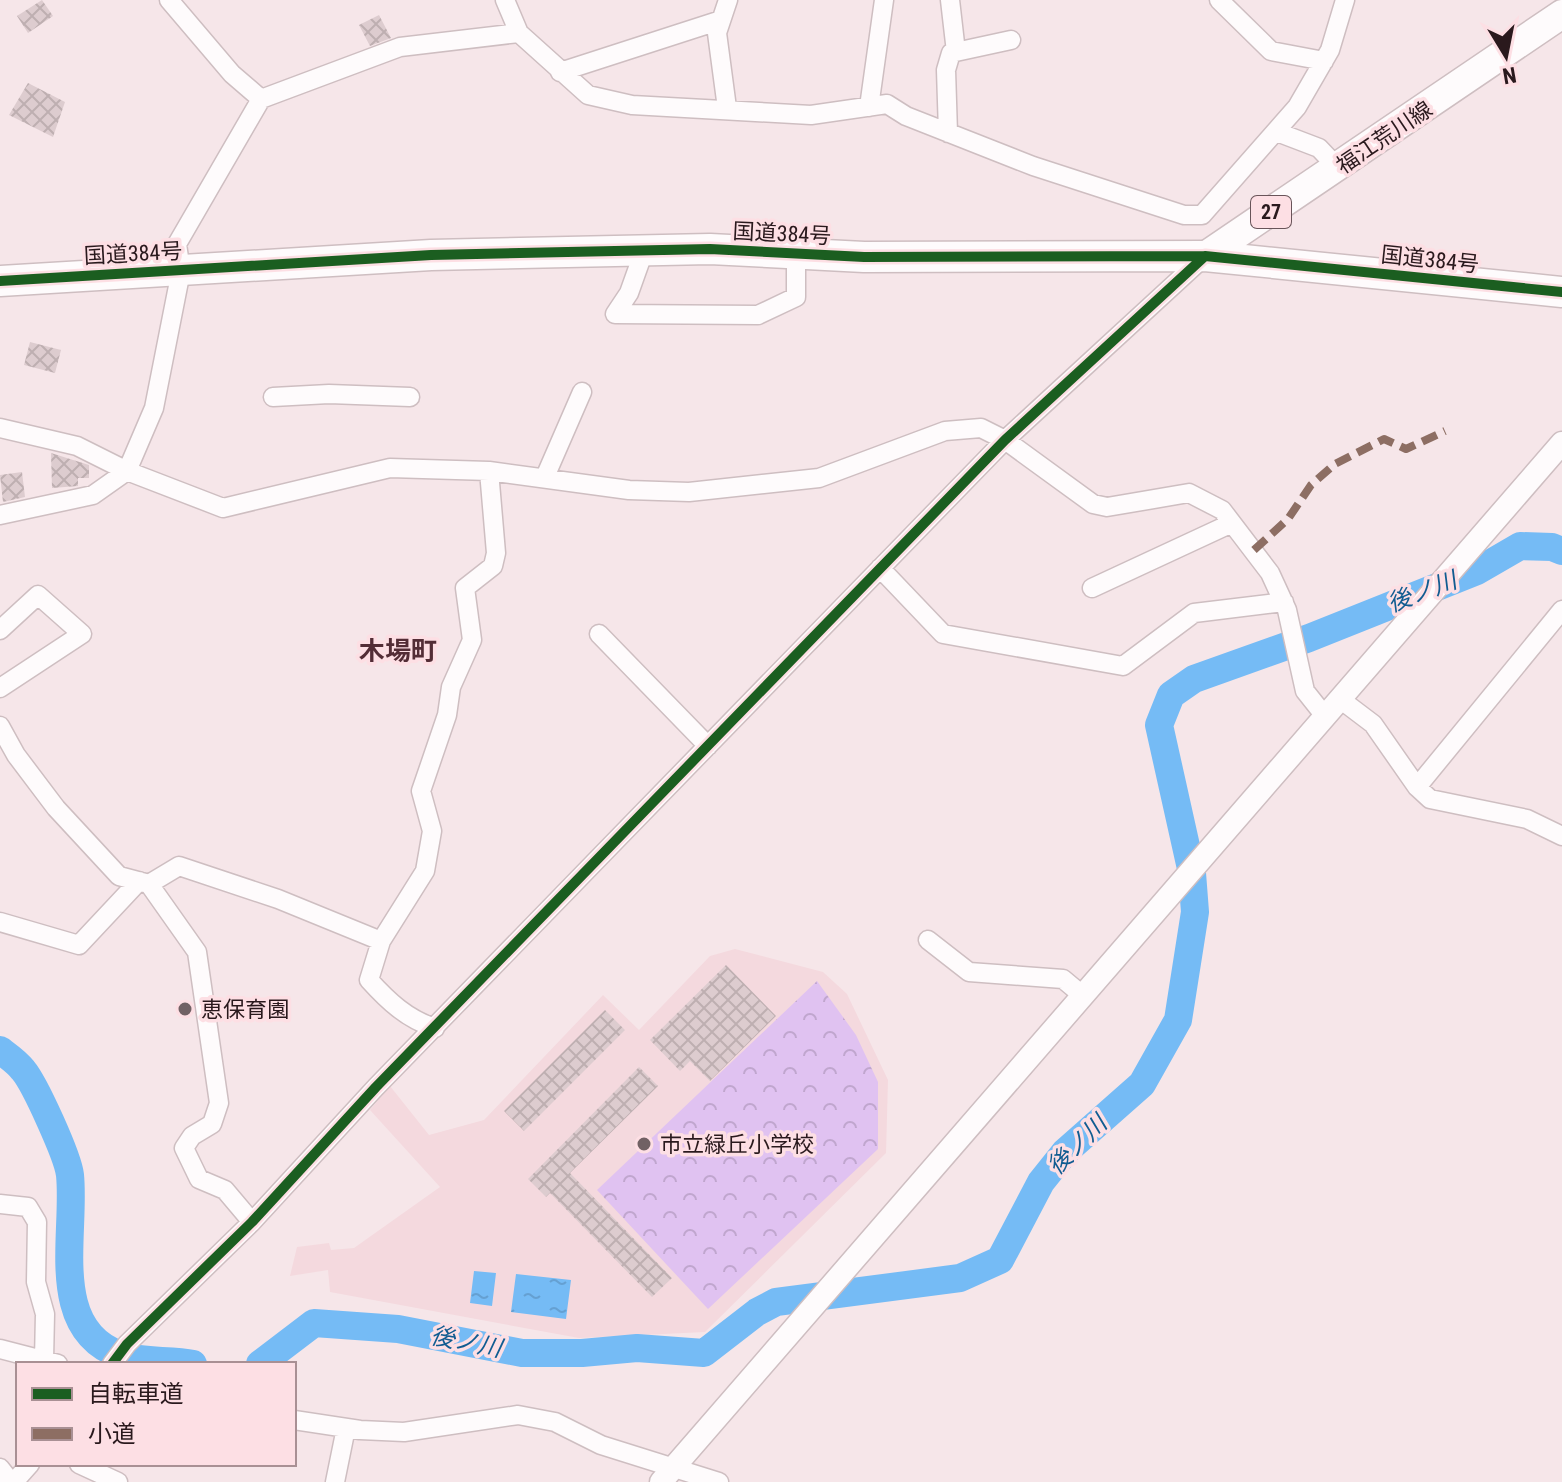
<svg xmlns="http://www.w3.org/2000/svg" width="1562" height="1482" font-family="'Roboto Condensed','Noto Sans JP',sans-serif">
<defs>
<pattern id="forest-crowns" width="20" height="18" patternUnits="userSpaceOnUse" patternTransform="scale(2)"><rect width="20" height="18" fill="#e0c2f1"/><path d="M2 6a3 3 0 1 1 6 0M12 15a3 3 0 1 1 6 0" fill="none" stroke="#c0a6ce"/></pattern>
<pattern id="water-ripples" width="26" height="14" patternUnits="userSpaceOnUse" patternTransform="scale(2)"><rect width="26" height="14" fill="#75bbf5"/><path d="M2 4q2-2 4 0t4 0M15 11q2-2 4 0t4 0" fill="none" stroke="#65a0d2"/></pattern>
<pattern id="building-cross-hatch" width="8" height="8" patternUnits="userSpaceOnUse" patternTransform="scale(2)"><rect width="8" height="8" fill="#ddcccf"/><path d="M0 0l8 8M0 8l8-8" fill="none" stroke="#beafb1"/></pattern>
</defs>
<rect width="100%" height="100%" fill="#f6e6e9"/>
<path fill="#f4d9de" d="M 735,949 L 823,972 L 847,994 L 888,1080 L 886,1153 L 705,1332 L 579,1338 L 330,1292 L 328,1270 L 290,1276 L 297,1247 L 329,1243 L 331,1250 L 354,1248 L 440,1187 L 370,1110 L 390,1086 L 429,1135 L 484,1120 L 603,995 L 639,1030 L 710,956 Z"/>
<path fill="url(#forest-crowns)" d="M 817,981 L 856,1035 L 878,1082 L 878,1149 L 708,1309 L 597,1190 Z"/>
<path fill="url(#water-ripples)" d="M 474,1271 L 496,1273 L 492,1306 L 470,1303 Z
M 516,1274 L 571,1280 L 566,1319 L 511,1312 Z"/>
<g fill="none" stroke-linecap="round" stroke-linejoin="round">
<path stroke="#75bbf5" stroke-width="28" d="M 0,1050 C 8,1056 17,1062 23,1070 C 35,1084 68,1157 70,1175 C 76,1234 47,1330 121,1355 C 143,1363 170,1359 193,1364
M 260,1364 L 314,1323 L 398,1329 L 522,1353 L 582,1353 L 637,1348 L 704,1353 L 757,1312 L 776,1302 L 960,1278 L 1000,1260 L 1041,1182 L 1065,1152 L 1142,1084 L 1178,1020 L 1195,912 L 1192,873 L 1159,725 L 1171,695 L 1194,679 L 1309,638 L 1477,571 L 1520,546 L 1552,547 L 1562,551"/>
</g>
<path fill="url(#building-cross-hatch)" d="M 42,0 L 53,16 L 28,33 L 17,16 Z
M 379,15 L 391,38 L 370,46 L 359,25 Z
M 28,83 L 65,102 L 53,137 L 9,115 Z
M 30,342 L 61,350 L 55,373 L 24,365 Z
M 51,453 L 89,465 L 89,478 L 78,478 L 78,486 L 52,488 Z
M 22,472 L 25,497 L 3,502 L 0,475 Z
M 726,965 L 776,1016 L 710,1081 L 690,1061 L 680,1071 L 650,1040 Z
M 605,1010 L 625,1030 L 524,1131 L 504,1111 Z
M 639,1067 L 658,1086 L 570,1173 L 672,1278 L 652,1297 L 550,1193 L 546,1197 L 528,1179 Z"/>
<g fill="none" stroke-linecap="round" stroke-linejoin="round">
<defs>
<path id="minor" d="M 169,0 L 232,74 L 261,99
M 505,0 L 519,33 L 588,95 L 632,105 L 811,115 L 887,104 L 906,116 L 1033,166 L 1184,215 L 1202,215 L 1297,107 L 1330,50 L 1345,0
M 950,0 L 956,52
M 1219,0 L 1271,51 L 1324,61
M 560,72 L 721,20
M 869,107 L 884,0
M 727,108 L 717,33 L 728,0
M 1277,132 L 1319,148 L 1338,168
M 948,133 L 946,70 L 951,53 L 1011,40
M 644,251 L 629,293 L 615,314 L 758,315 L 796,297 L 796,254
M 273,397 L 329,394 L 410,397
M 0,428 L 77,446 L 127,471 L 223,508 L 390,468 L 489,471 L 629,490 L 689,492 L 819,478 L 945,431 L 981,428 L 1005,440 L 1093,504 L 1107,507 L 1189,493 L 1222,510 L 1270,573 L 1287,610 L 1305,691 L 1324,715
M 545,477 L 582,392
M 0,515 L 93,495 L 127,471 L 154,408 L 181,271 L 177,244 L 261,99 L 400,47 L 519,33
M 880,568 L 943,634 L 1123,666 L 1194,613 L 1284,602
M 1092,588 L 1232,523
M 0,630 L 38,595 L 82,634 L 0,688
M 599,634 L 708,746
M 1340,699 L 1373,724 L 1417,787 L 1430,799 L 1527,819 L 1562,836
M 0,726 L 16,755 L 56,808 L 119,876 L 149,884 L 179,866 L 278,899 L 381,941
M 1417,787 L 1562,610
M 149,884 L 197,952 L 219,1103 L 212,1124 L 192,1136 L 184,1148 L 199,1179 L 225,1190 L 252,1222
M 0,922 L 79,945 L 139,881
M 928,940 L 969,972 L 1063,979 L 1081,994
M 435,1028 C 407,1019 388,1001 369,980 L 381,941 L 425,871 L 432,831 L 421,791 L 447,715 L 451,687 L 472,640 L 465,588 L 493,566 L 496,553 L 489,471
M 0,1204 L 28,1207 L 37,1222 L 36,1282 L 45,1314 L 44,1360
M 0,1349 L 58,1364
M 112,1364 L 127,1344 L 252,1222 L 376,1087 L 1005,440 L 1205,256
M 294,1420 L 360,1430 L 404,1432 L 518,1415 L 555,1422 L 601,1445 L 719,1482
M 79,1464 L 118,1482
M 0,1468 L 11,1482
M 14,1482 L 30,1464
M 335,1482 L 346,1428"/>
<path id="tertiary" d="M 661,1482 L 1562,443"/>
<path id="primary" d="M 1205,256 L 1562,14"/>
<path id="trunk" d="M 0,281 L 431,255 L 710,249 L 864,257 L 1205,256 L 1562,292"/>
</defs>
<use href="#minor" stroke="#cebec1" stroke-width="21"/>
<use href="#tertiary" stroke="#cebec1" stroke-width="25"/>
<use href="#primary" stroke="#cebec1" stroke-width="31"/>
<use href="#trunk" stroke="#cebec1" stroke-width="33"/>
<use href="#minor" stroke="#fefbfc" stroke-width="18"/>
<use href="#tertiary" stroke="#fefbfc" stroke-width="22"/>
<use href="#primary" stroke="#fefbfc" stroke-width="28"/>
<use href="#trunk" stroke="#fefbfc" stroke-width="30"/>
<path stroke="#8d6e63" stroke-width="8" stroke-dasharray="16 8" stroke-linecap="butt" d="M 1254,550 L 1288,519 L 1311,485 L 1335,464 L 1384,439 L 1406,449 L 1445,431"/>
<defs>
<path id="cycleway" d="M 0,281 L 431,255 L 710,249 L 864,257 L 1205,256 L 1562,292
M 112,1364 L 127,1344 L 252,1222 L 376,1087 L 1005,440 L 1205,256"/>
</defs>
<use href="#cycleway" stroke="#fddfe4" stroke-width="15"/>
<use href="#cycleway" stroke="#1b5e20" stroke-width="10"/>
</g>
<g fill="#716164" stroke="#fddfe4" stroke-width="3">
<circle cx="185" cy="1009" r="8"/>
<circle cx="644" cy="1144" r="8"/>
</g>
<g text-anchor="middle" stroke-width="7" stroke-linejoin="round" paint-order="stroke">
<rect fill="#fddfe4" stroke="#695459" stroke-width="2" x="1251" y="196" width="40" height="32" rx="6"/>
<g font-size="20" font-weight="bold" fill="#2a191d">
<text x="1271" y="219">27</text>
</g>
<g font-size="22" fill="#2a191d" stroke="#fddfe4">
<text transform="translate(1384 137) rotate(-34)" y="8">福江荒川線</text>
<text transform="translate(782 233) rotate(3)" y="8">国道384号</text>
<text transform="translate(133 253) rotate(-3)" y="8">国道384号</text>
<text transform="translate(1430 259) rotate(6)" y="8">国道384号</text>
</g>
<g font-size="22" fill="#2a191d" stroke="#fddfe4" text-anchor="start">
<text x="201" y="1017">恵保育園</text>
<text x="660" y="1152">市立緑丘小学校</text>
</g>
<g font-size="24" font-style="italic" fill="#115c91" stroke="#fddfe4">
<text transform="translate(1422 592) rotate(-21)" y="8">後ノ川</text>
<text transform="translate(1077 1145) rotate(-45)" y="8">後ノ川</text>
<text transform="translate(466 1342) rotate(11)" y="8">後ノ川</text>
</g>
<g font-size="26" font-weight="bold" fill="#532d36" stroke="#fddfe4">
<text x="398" y="660">木場町</text>
</g>
</g>
<rect x="16" y="1362" width="280" height="104" fill="#fddfe4" stroke="#a99094" stroke-width="2"/>
<rect x="32" y="1388" width="40" height="12" fill="#1b5e20" stroke="#a99094" stroke-width="2"/>
<text x="88" y="1402" font-size="24" fill="#2a191d">自転車道</text>
<rect x="32" y="1428" width="40" height="12" fill="#8d6e63" stroke="#a99094" stroke-width="2"/>
<text x="88" y="1442" font-size="24" fill="#2a191d">小道</text>
<g transform="translate(1506 56) rotate(170)" stroke="#fddfe4" stroke-width="6" paint-order="stroke">
<path d="M0-6L14 30L0 20L-14 30Z" fill="#2a191d"/>
<text y="-12" font-size="22" font-weight="bold" text-anchor="middle" fill="#2a191d">N</text>
</g>
</svg>
